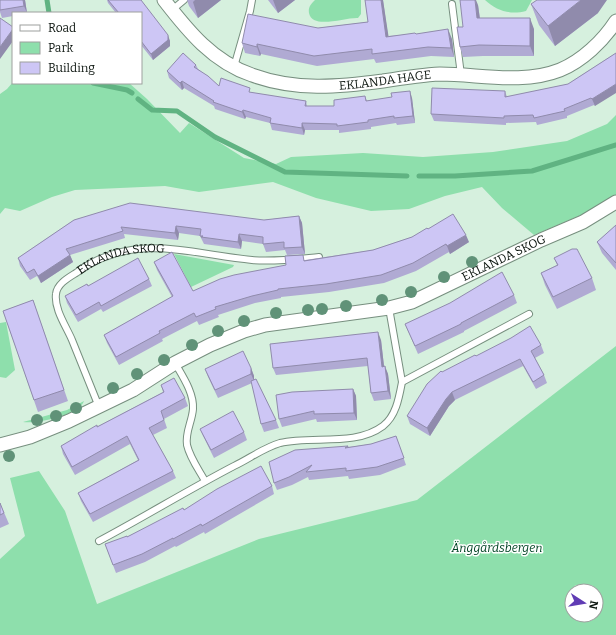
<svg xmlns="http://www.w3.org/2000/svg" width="616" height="635" font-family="Bitter,serif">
<rect width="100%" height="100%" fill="#d6f0de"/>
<path fill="#8edfac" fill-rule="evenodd" d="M 315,0 L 361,0 L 361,14 L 358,18 C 346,17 312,30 309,13 C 308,7 311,4 315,0 Z
M 485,0 L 532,0 L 526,11 C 510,15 497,11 485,0 Z
M 13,82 L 13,83 L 129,83 L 147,99 L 180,133 L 189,123 L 244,158 L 276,164 L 291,157 L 363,153 L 423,157 L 493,152 L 567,141 L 607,124 L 616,115 L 616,195 L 593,210 L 534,235 L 502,208 L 482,187 L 445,196 L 409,209 L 371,211 L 316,198 L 273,182 L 199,192 L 165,186 L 75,190 L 52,197 L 20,211 L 5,208 L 0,214 L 0,94 L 7,89 Z
M 174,254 L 234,265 L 233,267 L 191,287 Z
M 6,322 L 15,370 L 6,378 L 0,377 L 0,323 Z
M 616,346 L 616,635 L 0,635 L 0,559 L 25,536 L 10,478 L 39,471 L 65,511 L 97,604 L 259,539 L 417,500 ZM 572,591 L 596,591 L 596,615 L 572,615 Z
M 84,401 C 80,415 36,424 23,422 L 67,410 Z"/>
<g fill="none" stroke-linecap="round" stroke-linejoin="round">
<path stroke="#60b382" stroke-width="5" d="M 47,0 L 49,13
M 93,83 L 127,90 L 132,93
M 138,99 L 152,110 L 177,111 L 215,137 L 285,172 L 407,176
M 419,176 L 455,176 L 532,171 L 616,145"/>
<defs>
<g id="service">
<path d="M 452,4 L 461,75"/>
<path d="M 172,10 L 184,0"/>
<path d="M 234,67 L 250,11 L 252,0"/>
<path d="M 389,308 L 402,382"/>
<path d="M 175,363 C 183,377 194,393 193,409 C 192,422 185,432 187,445 C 190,458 199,470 205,481"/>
<path id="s1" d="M 99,407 C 90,385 81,362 72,340 C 66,326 54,309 56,294 C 57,284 68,278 76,273 C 132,231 190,254 252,260 C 273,262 297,259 319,257"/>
<path d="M 99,541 C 144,517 188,490 234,466 C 249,459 263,448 280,443 C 312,435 355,447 383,426 C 396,416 399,398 402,382 L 529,314"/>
</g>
<g id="minor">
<path id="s2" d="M 164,0 C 188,31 213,62 252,75 C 296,91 338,87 383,81 C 402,78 421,75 440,74 C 479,74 522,85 560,70 C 582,61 603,41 616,21"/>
<path id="s3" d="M 0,445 L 30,437 L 69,421 L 133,390 L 175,363 L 210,345 L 244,331 L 265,325 L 389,308 L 412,302 L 541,240 L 583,222 L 616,202"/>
</g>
</defs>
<use href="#service" stroke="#778f7f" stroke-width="8"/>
<use href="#minor" stroke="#778f7f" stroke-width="15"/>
<use href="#service" stroke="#fff" stroke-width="6"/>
<use href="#minor" stroke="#fff" stroke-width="13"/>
</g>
<g fill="#609278">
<circle cx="472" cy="262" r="6"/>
<circle cx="444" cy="277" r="6"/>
<circle cx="411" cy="292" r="6"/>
<circle cx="382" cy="300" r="6"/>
<circle cx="346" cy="306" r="6"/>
<circle cx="322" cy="309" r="6"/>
<circle cx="308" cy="310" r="6"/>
<circle cx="276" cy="313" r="6"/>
<circle cx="244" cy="321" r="6"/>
<circle cx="218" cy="331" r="6"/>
<circle cx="192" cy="345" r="6"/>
<circle cx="164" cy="360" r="6"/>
<circle cx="137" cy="374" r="6"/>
<circle cx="113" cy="388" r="6"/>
<circle cx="76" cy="408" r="6"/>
<circle cx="56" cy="416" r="6"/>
<circle cx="37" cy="420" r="6"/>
<circle cx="9" cy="456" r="6"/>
</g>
<path fill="#b0aad3" d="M 0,0 L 25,0 L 27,13 L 13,13 L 13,16 L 2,18 L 0,12 Z
M 107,0 L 141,0 L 170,41 L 170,46 L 153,60 L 141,45 L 141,13 L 116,13 L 108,3 Z
M 187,0 L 221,0 L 198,18 L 189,6 Z
M 268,0 L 295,0 L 278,13 Z
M 365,0 L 383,0 L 388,36 L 416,34 L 452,39 L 454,57 L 431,56 L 376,63 L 374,59 L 317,66 L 261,54 L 260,56 L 245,53 L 242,43 L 318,28 L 368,22 Z
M 531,4 L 598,13 L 555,46 L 539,25 Z
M 478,5 L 480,18 L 534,29 L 534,56 L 483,56 L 463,57 L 460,47 L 463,27 Z
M 616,53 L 595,106 L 594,105 L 567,116 L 567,118 L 537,125 L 536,122 L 506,123 L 506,125 L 434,121 L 431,114 L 505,91 L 507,97 L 568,84 Z
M 196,65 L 198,69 L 219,86 L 252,93 L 306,101 L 307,106 L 334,106 L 365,96 L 367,101 L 412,98 L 415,123 L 397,125 L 396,123 L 371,127 L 371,129 L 339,133 L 339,130 L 305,130 L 304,135 L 272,130 L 270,123 L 246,117 L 245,119 L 215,109 L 214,106 L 184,88 L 182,90 L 169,78 L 167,71 Z
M 299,216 L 302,223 L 305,254 L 287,255 L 285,250 L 266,252 L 263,244 L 242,241 L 241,249 L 204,244 L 200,236 L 179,233 L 178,240 L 124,234 L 125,238 L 70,255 L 73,262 L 41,283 L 37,276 L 30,280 L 20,266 L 18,258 L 74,220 L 264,220 Z
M 616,225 L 616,270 L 602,253 L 597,242 Z
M 428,229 L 469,242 L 450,254 L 449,252 L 416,271 L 384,283 L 329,292 L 281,297 L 281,298 L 255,303 L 218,315 L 219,317 L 199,325 L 197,321 L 162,339 L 163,341 L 119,365 L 107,343 L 104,335 L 172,297 L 157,270 L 154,262 L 193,291 L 286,265 L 305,260 L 373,250 L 412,237 Z
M 554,258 L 592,278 L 596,290 L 557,309 L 545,285 L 541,273 L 557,265 Z
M 149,279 L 152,286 L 103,312 L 101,309 L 78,322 L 67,303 L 65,296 L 88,286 Z
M 514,295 L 517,303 L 464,331 L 464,332 L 418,354 L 405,324 Z
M 33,300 L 68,401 L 38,412 L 3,311 Z
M 381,340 L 384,366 L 388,374 L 391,399 L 374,401 L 371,393 L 368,366 L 276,375 L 273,368 Z
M 541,345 L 544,353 L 535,358 L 544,375 L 547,383 L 536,389 L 523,366 L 455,400 L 449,406 L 430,436 L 410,424 L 407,416 L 476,356 Z
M 251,368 L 254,376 L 254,379 L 276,420 L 279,428 L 264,432 L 261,424 L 252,383 L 218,398 L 208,377 L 205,369 Z
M 161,385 L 185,398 L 188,406 L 164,419 L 167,428 L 153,435 L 173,471 L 176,478 L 93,522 L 81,501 L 78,493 L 138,460 L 130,444 L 75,475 L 63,454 L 61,446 L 163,392 Z
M 353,389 L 356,396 L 357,420 L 317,422 L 316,419 L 282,427 L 279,419 Z
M 200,429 L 244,432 L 247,440 L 214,458 L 203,436 Z
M 396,436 L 406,465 L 380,475 L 349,479 L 348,476 L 309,480 L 308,477 L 292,485 L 277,490 L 274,483 L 348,446 L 349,447 L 371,444 Z
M 272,486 L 274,494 L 205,534 L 204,532 L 176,547 L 175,546 L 145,562 L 116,573 L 105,544 L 127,537 L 184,510 Z
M 0,503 L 9,524 L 0,528 Z"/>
<path fill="#908bac" d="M 23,0 L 25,0 L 27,13 L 24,6 Z
M 195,0 L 221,0 L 198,18 L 193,2 Z
M 273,0 L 295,0 L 278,13 Z
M 381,0 L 383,0 L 390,46 L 386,37 Z
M 475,0 L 476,0 L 478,5 L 481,28 L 477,18 Z
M 581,0 L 607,0 L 598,13 L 555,46 L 548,26 Z
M 530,18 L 534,29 L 534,56 L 530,46 Z
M 13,29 L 13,41 L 0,59 L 0,47 Z
M 448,29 L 452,39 L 454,57 L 451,48 Z
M 168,35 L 170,41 L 170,46 L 153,60 L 151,54 Z
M 257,44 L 261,54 L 260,56 L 257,47 Z
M 182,81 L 184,88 L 182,90 L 180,83 Z
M 616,84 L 616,93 L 595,106 L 592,99 Z
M 410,91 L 412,98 L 415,123 L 413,116 Z
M 243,110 L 246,117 L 245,119 L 242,112 Z
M 302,123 L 305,130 L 304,135 L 302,128 Z
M 299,216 L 302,223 L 305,254 L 302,247 Z
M 176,226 L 179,233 L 178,240 L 175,233 Z
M 239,234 L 242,241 L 241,249 L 238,242 Z
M 466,235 L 469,242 L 450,254 L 447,246 Z
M 70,255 L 73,262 L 41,283 L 38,276 Z
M 378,332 L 381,340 L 385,375 L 382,367 Z
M 385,366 L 388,374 L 391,399 L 388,391 Z
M 251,368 L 254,376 L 254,381 L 251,374 Z
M 353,389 L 356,396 L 357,420 L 354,413 Z
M 452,392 L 455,400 L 449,406 L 430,436 L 427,428 L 446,399 Z"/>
<path fill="#cdc6f5" stroke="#908bac" d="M 0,0 L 23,0 L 24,6 L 0,10 Z
M 108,0 L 141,0 L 168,35 L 168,40 L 151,54 L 141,41 L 141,13 L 119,13 Z
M 365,0 L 381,0 L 386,37 L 415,33 L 416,34 L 448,29 L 451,48 L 428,47 L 372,54 L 372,49 L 314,56 L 257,44 L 257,47 L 242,43 L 248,14 L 318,28 L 368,22 Z
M 460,0 L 475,0 L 477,18 L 530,18 L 530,46 L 479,45 L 460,47 L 457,27 L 463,27 Z
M 537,0 L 581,0 L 548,26 L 531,4 Z
M 0,18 L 13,27 L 13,29 L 0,47 Z
M 183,53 L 196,65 L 194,67 L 208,76 L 219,86 L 221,78 L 250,88 L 249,92 L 306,101 L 305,106 L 334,106 L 334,100 L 365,96 L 366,101 L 392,97 L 391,93 L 410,91 L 413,116 L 394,118 L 394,116 L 368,120 L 368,122 L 337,126 L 337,124 L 302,123 L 302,128 L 270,123 L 271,118 L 243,110 L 242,112 L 213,102 L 214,101 L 182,81 L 180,83 L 167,71 Z
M 616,53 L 616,84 L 592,99 L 591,98 L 564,109 L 565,111 L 534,118 L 533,115 L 504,116 L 504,118 L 431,114 L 432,88 L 505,91 L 505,97 L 568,84 Z
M 130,203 L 264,220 L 299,216 L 302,247 L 284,248 L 284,242 L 263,244 L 263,237 L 239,234 L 238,242 L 201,237 L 203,236 L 200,236 L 201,229 L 176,226 L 175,233 L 121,227 L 123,231 L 66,249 L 70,255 L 38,276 L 34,269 L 27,273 L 18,258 L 74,220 Z
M 453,214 L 466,235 L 447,246 L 446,244 L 413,263 L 381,275 L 326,284 L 278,289 L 278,290 L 252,296 L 215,307 L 216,309 L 196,317 L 194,313 L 159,331 L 160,333 L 116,357 L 104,335 L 173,296 L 154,262 L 172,252 L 193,291 L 220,279 L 234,275 L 286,265 L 285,256 L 303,255 L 304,261 L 373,250 L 412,237 L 427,228 L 428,229 Z
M 616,225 L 616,263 L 597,242 Z
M 572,249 L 577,249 L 592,278 L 553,297 L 541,273 L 558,265 L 554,258 Z
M 138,258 L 149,279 L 101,306 L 99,302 L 76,315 L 65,296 L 87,284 L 88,286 Z
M 502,272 L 514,295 L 461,323 L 461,324 L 415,346 L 405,324 L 450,303 Z
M 33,300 L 64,390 L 34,400 L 3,311 Z
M 530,326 L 541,345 L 531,351 L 544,375 L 533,382 L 520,359 L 452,392 L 446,399 L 427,428 L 407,416 L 427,384 L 441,371 L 442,372 L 475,355 L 476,356 L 511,338 Z
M 378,332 L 382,367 L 385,366 L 388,391 L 371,393 L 367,358 L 273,368 L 270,344 Z
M 243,351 L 251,368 L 251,374 L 215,390 L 205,369 Z
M 174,378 L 185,398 L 161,411 L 164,420 L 149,428 L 173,471 L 90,514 L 78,493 L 139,460 L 127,436 L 72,467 L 61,446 L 97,425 L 97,427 L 164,392 L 161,385 Z
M 256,379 L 276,420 L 261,424 L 251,381 Z
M 353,389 L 354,413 L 314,414 L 314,411 L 279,419 L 276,395 L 292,392 Z
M 233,411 L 244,432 L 211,450 L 200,429 Z
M 396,436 L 404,458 L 377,467 L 346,471 L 346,468 L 306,472 L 312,465 L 289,477 L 274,483 L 269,462 L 295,450 L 348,446 L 345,448 L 371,444 Z
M 261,466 L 272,486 L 202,526 L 201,524 L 173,539 L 173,538 L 142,554 L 113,565 L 105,544 L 127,536 L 127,537 L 183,508 L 184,510 L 217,489 Z
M 0,503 L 4,513 L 0,515 Z"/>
<g text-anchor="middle" stroke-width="3" stroke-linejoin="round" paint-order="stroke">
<g font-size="12" fill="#09120c" stroke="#fff">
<text dy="4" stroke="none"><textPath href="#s2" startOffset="252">EKLANDA HAGE</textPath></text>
<text dy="4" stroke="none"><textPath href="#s3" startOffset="543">EKLANDA SKOG</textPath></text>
<text dy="4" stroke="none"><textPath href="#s1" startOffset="200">EKLANDA SKOG</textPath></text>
</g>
<g font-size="12" font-style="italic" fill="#004525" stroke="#fff">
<text x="497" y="552">Änggårdsbergen</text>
</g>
</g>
<rect x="12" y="12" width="130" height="72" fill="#ffffff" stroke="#9da09e"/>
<rect x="20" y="25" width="20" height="6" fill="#ffffff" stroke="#9da09e"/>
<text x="48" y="32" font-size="12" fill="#09120c">Road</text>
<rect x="20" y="42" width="20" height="12" fill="#8edfac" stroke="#9da09e"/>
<text x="48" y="52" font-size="12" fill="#09120c">Park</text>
<rect x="20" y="62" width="20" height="12" fill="#cdc6f5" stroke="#9da09e"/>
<text x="48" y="72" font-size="12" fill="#09120c">Building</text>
<g transform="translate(584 603) rotate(102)"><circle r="19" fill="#ffffff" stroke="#9da09e"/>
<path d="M0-3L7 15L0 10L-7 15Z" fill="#603cb4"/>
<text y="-6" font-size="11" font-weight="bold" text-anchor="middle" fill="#09120c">N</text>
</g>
</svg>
